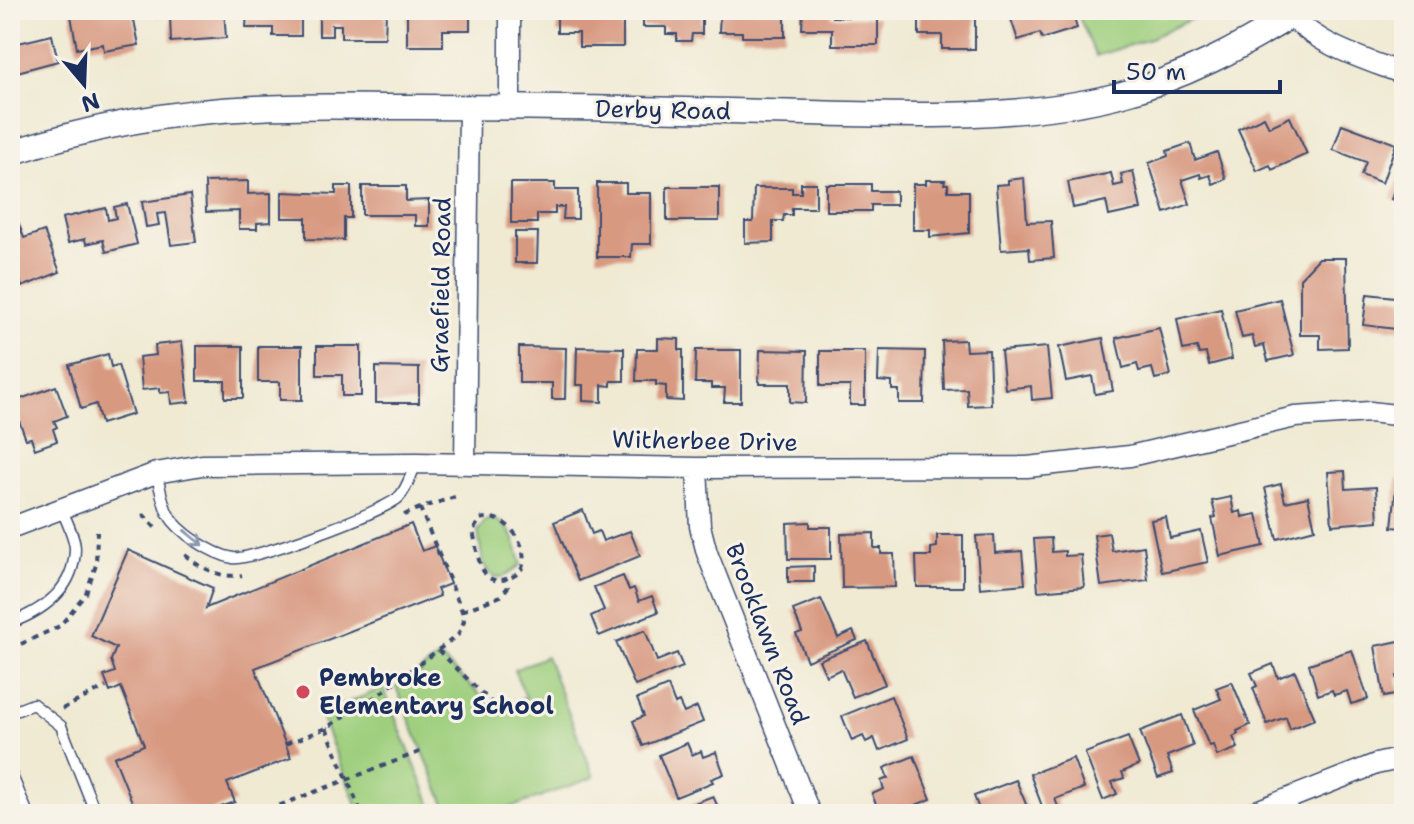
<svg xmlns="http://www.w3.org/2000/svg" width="1414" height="824" font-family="'Shantell Sans',sans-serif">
<rect width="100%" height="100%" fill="#f7f3e8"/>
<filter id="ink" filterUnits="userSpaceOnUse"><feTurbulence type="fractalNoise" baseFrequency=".0125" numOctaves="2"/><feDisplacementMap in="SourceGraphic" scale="16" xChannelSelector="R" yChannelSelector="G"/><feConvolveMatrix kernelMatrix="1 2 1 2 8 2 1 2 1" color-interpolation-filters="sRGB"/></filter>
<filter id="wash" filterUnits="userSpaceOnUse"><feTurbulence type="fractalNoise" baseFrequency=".006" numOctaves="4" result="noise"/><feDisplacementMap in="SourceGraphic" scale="32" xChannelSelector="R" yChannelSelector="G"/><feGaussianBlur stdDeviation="1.8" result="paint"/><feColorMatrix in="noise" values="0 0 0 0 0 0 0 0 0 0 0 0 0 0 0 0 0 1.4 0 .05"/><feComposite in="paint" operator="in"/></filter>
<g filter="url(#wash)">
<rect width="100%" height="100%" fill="#f0ead3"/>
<path fill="#9fcf7e" stroke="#5d7f6e" stroke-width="2" d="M 1076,10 L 1211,10 L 1146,40 L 1096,56 Z
M 493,519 C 512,524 517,546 521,564 C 516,570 511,573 505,576 C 481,584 481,547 478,531 L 485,521 Z
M 546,656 L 594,777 L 501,811 L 500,814 L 449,814 L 396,687 L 440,657 L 497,711 L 526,697 L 514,670 Z
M 383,688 L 435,814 L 360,814 L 320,714 Z"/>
<g id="blocks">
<path fill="#d89981" d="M 70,10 L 132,10 L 139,45 L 104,51 L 103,44 L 77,49 Z
M 156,10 L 199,10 L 199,14 L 205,14 L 205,10 L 224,10 L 226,38 L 171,42 L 170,16 L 156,17 Z
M 247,10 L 301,10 L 301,36 L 273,36 L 273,28 L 246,28 Z
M 407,10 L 470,10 L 470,30 L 443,30 L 443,46 L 407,46 Z
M 557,10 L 596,10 L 596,15 L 608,15 L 608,20 L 623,20 L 623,47 L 579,47 L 579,33 L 557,33 Z
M 643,10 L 702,10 L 702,34 L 692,34 L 691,41 L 677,41 L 677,34 L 666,34 L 666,27 L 643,27 Z
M 720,10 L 785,10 L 785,37 L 742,37 L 742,32 L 719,32 Z
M 803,10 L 832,10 L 832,17 L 878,17 L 878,45 L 832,45 L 832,29 L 802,29 Z
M 919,10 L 975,10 L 975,49 L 942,49 L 942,35 L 919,35 Z
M 1008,10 L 1056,10 L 1057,13 L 1071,10 L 1077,28 L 1042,39 L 1040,33 L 1018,40 Z
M 319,12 L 386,12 L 385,38 L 341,38 L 341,25 L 332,25 L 332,36 L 319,36 Z
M 52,35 L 58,61 L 17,72 L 13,59 L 10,60 L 10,45 Z
M 1264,117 L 1269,127 L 1290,117 L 1307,154 L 1272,170 L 1270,165 L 1257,171 L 1238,129 Z
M 1342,124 L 1396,144 L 1382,183 L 1361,175 L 1366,162 L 1333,150 Z
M 1190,143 L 1195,160 L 1217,152 L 1226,179 L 1213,184 L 1210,175 L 1201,178 L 1200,174 L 1182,180 L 1190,204 L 1165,213 L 1149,163 L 1168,156 L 1167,151 Z
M 1404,165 L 1404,203 L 1391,199 Z
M 1133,171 L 1141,209 L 1109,216 L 1106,201 L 1073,208 L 1068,182 L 1111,173 L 1114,186 L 1123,184 L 1121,174 Z
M 1024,178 L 1027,222 L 1051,221 L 1054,258 L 1030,260 L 1029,248 L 1001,250 L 996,185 L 1008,184 L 1008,180 Z
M 926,180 L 945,180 L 944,184 L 948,184 L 948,191 L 969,191 L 969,233 L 930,237 L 930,230 L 913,230 L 913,184 L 926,184 Z
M 248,181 L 248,194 L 271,193 L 271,222 L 257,223 L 257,229 L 239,229 L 239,211 L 206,212 L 205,182 Z
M 511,183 L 555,183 L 555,190 L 578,190 L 578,219 L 563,219 L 564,207 L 555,207 L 555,214 L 537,214 L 537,223 L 511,223 Z
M 597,183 L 626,183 L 626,193 L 651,193 L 651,244 L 632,244 L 631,257 L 597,257 Z
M 801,183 L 816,183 L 816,208 L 792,208 L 792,215 L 784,215 L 783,221 L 773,221 L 773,242 L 745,243 L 745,222 L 753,222 L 754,188 L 792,188 L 792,193 L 801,193 Z
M 826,184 L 871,184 L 871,191 L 896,191 L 896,205 L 871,205 L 871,211 L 826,211 Z
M 336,186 L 351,186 L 351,218 L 344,218 L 344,240 L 306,239 L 306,218 L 282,218 L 282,192 L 336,194 Z
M 362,186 L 406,186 L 406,201 L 429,200 L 429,226 L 415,226 L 415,215 L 362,215 Z
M 667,187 L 719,187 L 719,221 L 667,221 Z
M 190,195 L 196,242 L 171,245 L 166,213 L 157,214 L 159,225 L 146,227 L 142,202 Z
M 127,204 L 137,244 L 106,252 L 103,240 L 86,244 L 85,239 L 68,243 L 62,218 L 106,208 L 108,220 L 116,218 L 114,207 Z
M 19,224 L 24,238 L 44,231 L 60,272 L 22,287 L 20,280 L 10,284 L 10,227 Z
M 515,232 L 538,232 L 537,263 L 515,263 Z
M 1319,258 L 1346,258 L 1348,348 L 1320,349 L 1320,335 L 1300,335 L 1300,278 Z
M 1367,294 L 1404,298 L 1404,330 L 1363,325 Z
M 1280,299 L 1294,355 L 1268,361 L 1264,345 L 1255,347 L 1252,336 L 1242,338 L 1235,310 Z
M 1221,309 L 1232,359 L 1209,365 L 1206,353 L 1199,354 L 1197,347 L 1183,350 L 1177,319 Z
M 1159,328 L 1171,375 L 1155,379 L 1152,368 L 1139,371 L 1137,364 L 1123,368 L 1116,338 Z
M 658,338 L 679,339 L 679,350 L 683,350 L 683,401 L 666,400 L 666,386 L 656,385 L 656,381 L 636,381 L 637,349 L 658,349 Z
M 1103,338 L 1113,391 L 1095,394 L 1092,376 L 1066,381 L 1059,347 Z
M 965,340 L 966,351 L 989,350 L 991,405 L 968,406 L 967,389 L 944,390 L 942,341 Z
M 182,342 L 189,402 L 171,404 L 170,392 L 160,393 L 160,388 L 142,390 L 139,357 L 156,355 L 155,345 Z
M 197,346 L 243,346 L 243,398 L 225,398 L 225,381 L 197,381 Z
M 258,346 L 302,346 L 302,400 L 280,400 L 280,382 L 258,382 Z
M 317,346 L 361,346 L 361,396 L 342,396 L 342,375 L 317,375 Z
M 519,347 L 566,348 L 565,399 L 552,399 L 552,383 L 519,383 Z
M 577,347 L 624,348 L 624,381 L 611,381 L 611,386 L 602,385 L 602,402 L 583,401 L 583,385 L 576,385 Z
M 1047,347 L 1052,398 L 1032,400 L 1031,386 L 1005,389 L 1001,351 Z
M 696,350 L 741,350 L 741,402 L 724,402 L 725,388 L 711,388 L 711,383 L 695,383 Z
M 760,350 L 807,351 L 806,403 L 790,402 L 790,384 L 759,384 Z
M 879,350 L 925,351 L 924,403 L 899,403 L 899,390 L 892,390 L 892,382 L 878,381 Z
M 820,351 L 865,351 L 865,405 L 850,405 L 850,386 L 820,386 Z
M 108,354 L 111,367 L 118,365 L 133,414 L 101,424 L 96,404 L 81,409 L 69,365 Z
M 376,367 L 419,368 L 419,403 L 376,403 Z
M 56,386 L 67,416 L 54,421 L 57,427 L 53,429 L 57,441 L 35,449 L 31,438 L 26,439 L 12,402 Z
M 1345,471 L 1346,489 L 1376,487 L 1378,521 L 1332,525 L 1328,472 Z
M 1397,478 L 1404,478 L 1404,528 L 1392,527 Z
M 1281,484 L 1285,502 L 1308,497 L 1315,529 L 1277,539 L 1265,488 Z
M 1231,497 L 1234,513 L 1241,511 L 1242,517 L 1257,514 L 1264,546 L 1220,556 L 1212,518 L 1216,517 L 1212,501 Z
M 583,510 L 592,534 L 599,531 L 603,541 L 630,531 L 640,556 L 578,581 L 554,522 Z
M 1166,517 L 1170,538 L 1201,531 L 1208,562 L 1162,572 L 1151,520 Z
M 810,522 L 810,527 L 831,527 L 831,559 L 788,559 L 787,523 Z
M 411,524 L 422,551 L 435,546 L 450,584 L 437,589 L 440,596 L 255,668 L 291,758 L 227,783 L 235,802 L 201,814 L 137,814 L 114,757 L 144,745 L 121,687 L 110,692 L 104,676 L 115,672 L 111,660 L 116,648 L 91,636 L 128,550 L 213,588 L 206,608 Z
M 874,533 L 874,548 L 881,548 L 881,554 L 894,554 L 895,587 L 842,588 L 841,534 Z
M 1109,533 L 1112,551 L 1144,546 L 1148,580 L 1101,586 L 1094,535 Z
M 937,535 L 963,535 L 963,587 L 917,587 L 916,556 L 931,556 L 931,548 L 937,547 Z
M 994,535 L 995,553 L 1022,551 L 1025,584 L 980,588 L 976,536 Z
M 1051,538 L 1052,552 L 1065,551 L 1065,556 L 1081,555 L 1084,587 L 1038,591 L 1034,539 Z
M 814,566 L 814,582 L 788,582 L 788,567 Z
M 623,576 L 629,590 L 634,588 L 639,601 L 652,596 L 658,612 L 599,636 L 591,616 L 604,610 L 594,587 Z
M 821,599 L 838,638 L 853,631 L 857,640 L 807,661 L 796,634 L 802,632 L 793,610 Z
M 645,630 L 657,661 L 677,653 L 683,667 L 635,686 L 616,642 Z
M 1404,640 L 1404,675 L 1397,676 L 1400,694 L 1384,697 L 1375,646 Z
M 867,641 L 885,684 L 853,697 L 841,669 L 826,676 L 819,660 Z
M 1352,650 L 1368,699 L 1351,704 L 1347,691 L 1334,695 L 1332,690 L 1318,695 L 1309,664 Z
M 1273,664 L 1278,678 L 1295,671 L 1315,719 L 1290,729 L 1286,717 L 1267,724 L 1253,688 L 1257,686 L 1251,673 Z
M 1232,682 L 1250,725 L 1237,731 L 1238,734 L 1233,737 L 1238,748 L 1217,756 L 1213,745 L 1209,746 L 1194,710 L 1221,699 L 1216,688 Z
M 668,686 L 675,704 L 679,702 L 684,713 L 697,707 L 703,722 L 643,746 L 633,721 L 644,716 L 637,699 Z
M 891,696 L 908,739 L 879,751 L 874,738 L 866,742 L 863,736 L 852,741 L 842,716 Z
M 1182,715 L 1193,746 L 1167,756 L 1173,773 L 1158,778 L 1140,731 Z
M 1128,737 L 1139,765 L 1122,772 L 1124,778 L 1112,782 L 1117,794 L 1103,800 L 1085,753 Z
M 687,743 L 692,755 L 701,751 L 703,757 L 716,752 L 724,774 L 711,779 L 713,782 L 676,797 L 659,755 Z
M 914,756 L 931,799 L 893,814 L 880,814 L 872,794 L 884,789 L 881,781 L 888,778 L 884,768 Z
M 1073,758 L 1084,788 L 1055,799 L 1061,814 L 1045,814 L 1030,774 Z
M 1016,780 L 1028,809 L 1016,814 L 981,814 L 974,796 Z
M 713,796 L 721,814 L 684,814 L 681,808 Z"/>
</g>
</g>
<g filter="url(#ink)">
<use href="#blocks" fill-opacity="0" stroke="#3b4b70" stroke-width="2"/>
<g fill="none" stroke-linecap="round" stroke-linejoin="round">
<defs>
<path id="service" d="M 156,473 C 160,486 162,502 168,514 C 179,533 212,554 233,558 C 251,561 386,511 399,497 C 407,489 411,474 416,464
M 10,623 C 45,610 74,589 75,549 C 75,537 66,520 61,508
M 10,713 L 33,704 L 61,726 L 96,814
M 10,771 L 28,814"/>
<path id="minor" d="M 510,10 L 510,107
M 1291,16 C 1321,47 1365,59 1404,74
M 465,464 L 469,107
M 697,468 L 700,526 L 707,553 L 810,814
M 10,528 L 156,473 L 202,465 L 416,463 L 697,468 L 1027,467 L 1130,456 L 1295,417 L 1370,412 L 1404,416
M 1249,814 L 1376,764 L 1404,758"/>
<path id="tertiary" d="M 10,153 C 89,127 173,111 256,108 C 309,105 362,107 415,107 C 532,107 649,109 766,112 C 878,114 1006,123 1115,96 C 1182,79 1242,47 1300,10"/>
</defs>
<use href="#service" stroke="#3b4b70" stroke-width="13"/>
<use href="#minor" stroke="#3b4b70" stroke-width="23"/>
<use href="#tertiary" stroke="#3b4b70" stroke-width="27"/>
<path stroke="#3b4b70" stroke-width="4" stroke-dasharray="6 6" stroke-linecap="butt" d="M 143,514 L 158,531
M 404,515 L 420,508
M 185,555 C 201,568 222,579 242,575
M 462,611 L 501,596 L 508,587 L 506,579 C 478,588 478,551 473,531 L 480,519 C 507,511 530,547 522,568 C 519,575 512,577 506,579
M 10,649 L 60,626 L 86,593 L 96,565 L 97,531
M 438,650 L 497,708
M 62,709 L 106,687
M 326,728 L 362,814
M 286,744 L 326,728 L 381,693 L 458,635 L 464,621 L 462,611 L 420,508 L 455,497
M 257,814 L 422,751"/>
<use href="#service" stroke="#fff" stroke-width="10"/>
<use href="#minor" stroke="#fff" stroke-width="20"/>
<use href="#tertiary" stroke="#fff" stroke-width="24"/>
</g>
<defs><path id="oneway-shaft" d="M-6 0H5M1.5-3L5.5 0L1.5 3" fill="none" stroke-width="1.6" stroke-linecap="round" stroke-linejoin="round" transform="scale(2)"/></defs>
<use stroke="#8d97ae" href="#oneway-shaft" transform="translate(194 538) rotate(38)"/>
</g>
<circle fill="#d1495b" stroke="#f7f3e8" stroke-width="3" cx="303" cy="692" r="8"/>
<g text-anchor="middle" stroke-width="6" stroke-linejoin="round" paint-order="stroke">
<g font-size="24" fill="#1b2f5e" stroke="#f7f3e8">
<text transform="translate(663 110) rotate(1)" y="8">Derby Road</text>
<text transform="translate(441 285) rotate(-89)" y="8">Graefield Road</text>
<text transform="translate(705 441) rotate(1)" y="8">Witherbee Drive</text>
<text transform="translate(767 634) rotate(69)" y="8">Brooklawn Road</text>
</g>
<g font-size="24" font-weight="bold" fill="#1b2f5e" stroke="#f7f3e8" text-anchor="start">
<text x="319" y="686">Pembroke<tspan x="319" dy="28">Elementary School</tspan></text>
</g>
</g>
<rect width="1414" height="824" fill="none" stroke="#f7f3e8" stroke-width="40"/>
<g transform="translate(84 84) rotate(161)" stroke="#f7f3e8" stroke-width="6" paint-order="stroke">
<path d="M0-6L14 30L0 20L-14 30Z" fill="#1b2f5e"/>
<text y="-12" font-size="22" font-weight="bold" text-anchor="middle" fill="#1b2f5e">N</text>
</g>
<path d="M1114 80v12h166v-12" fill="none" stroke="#1b2f5e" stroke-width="4"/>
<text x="1126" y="80" font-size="24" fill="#1b2f5e" stroke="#f7f3e8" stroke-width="6" paint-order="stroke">50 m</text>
</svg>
